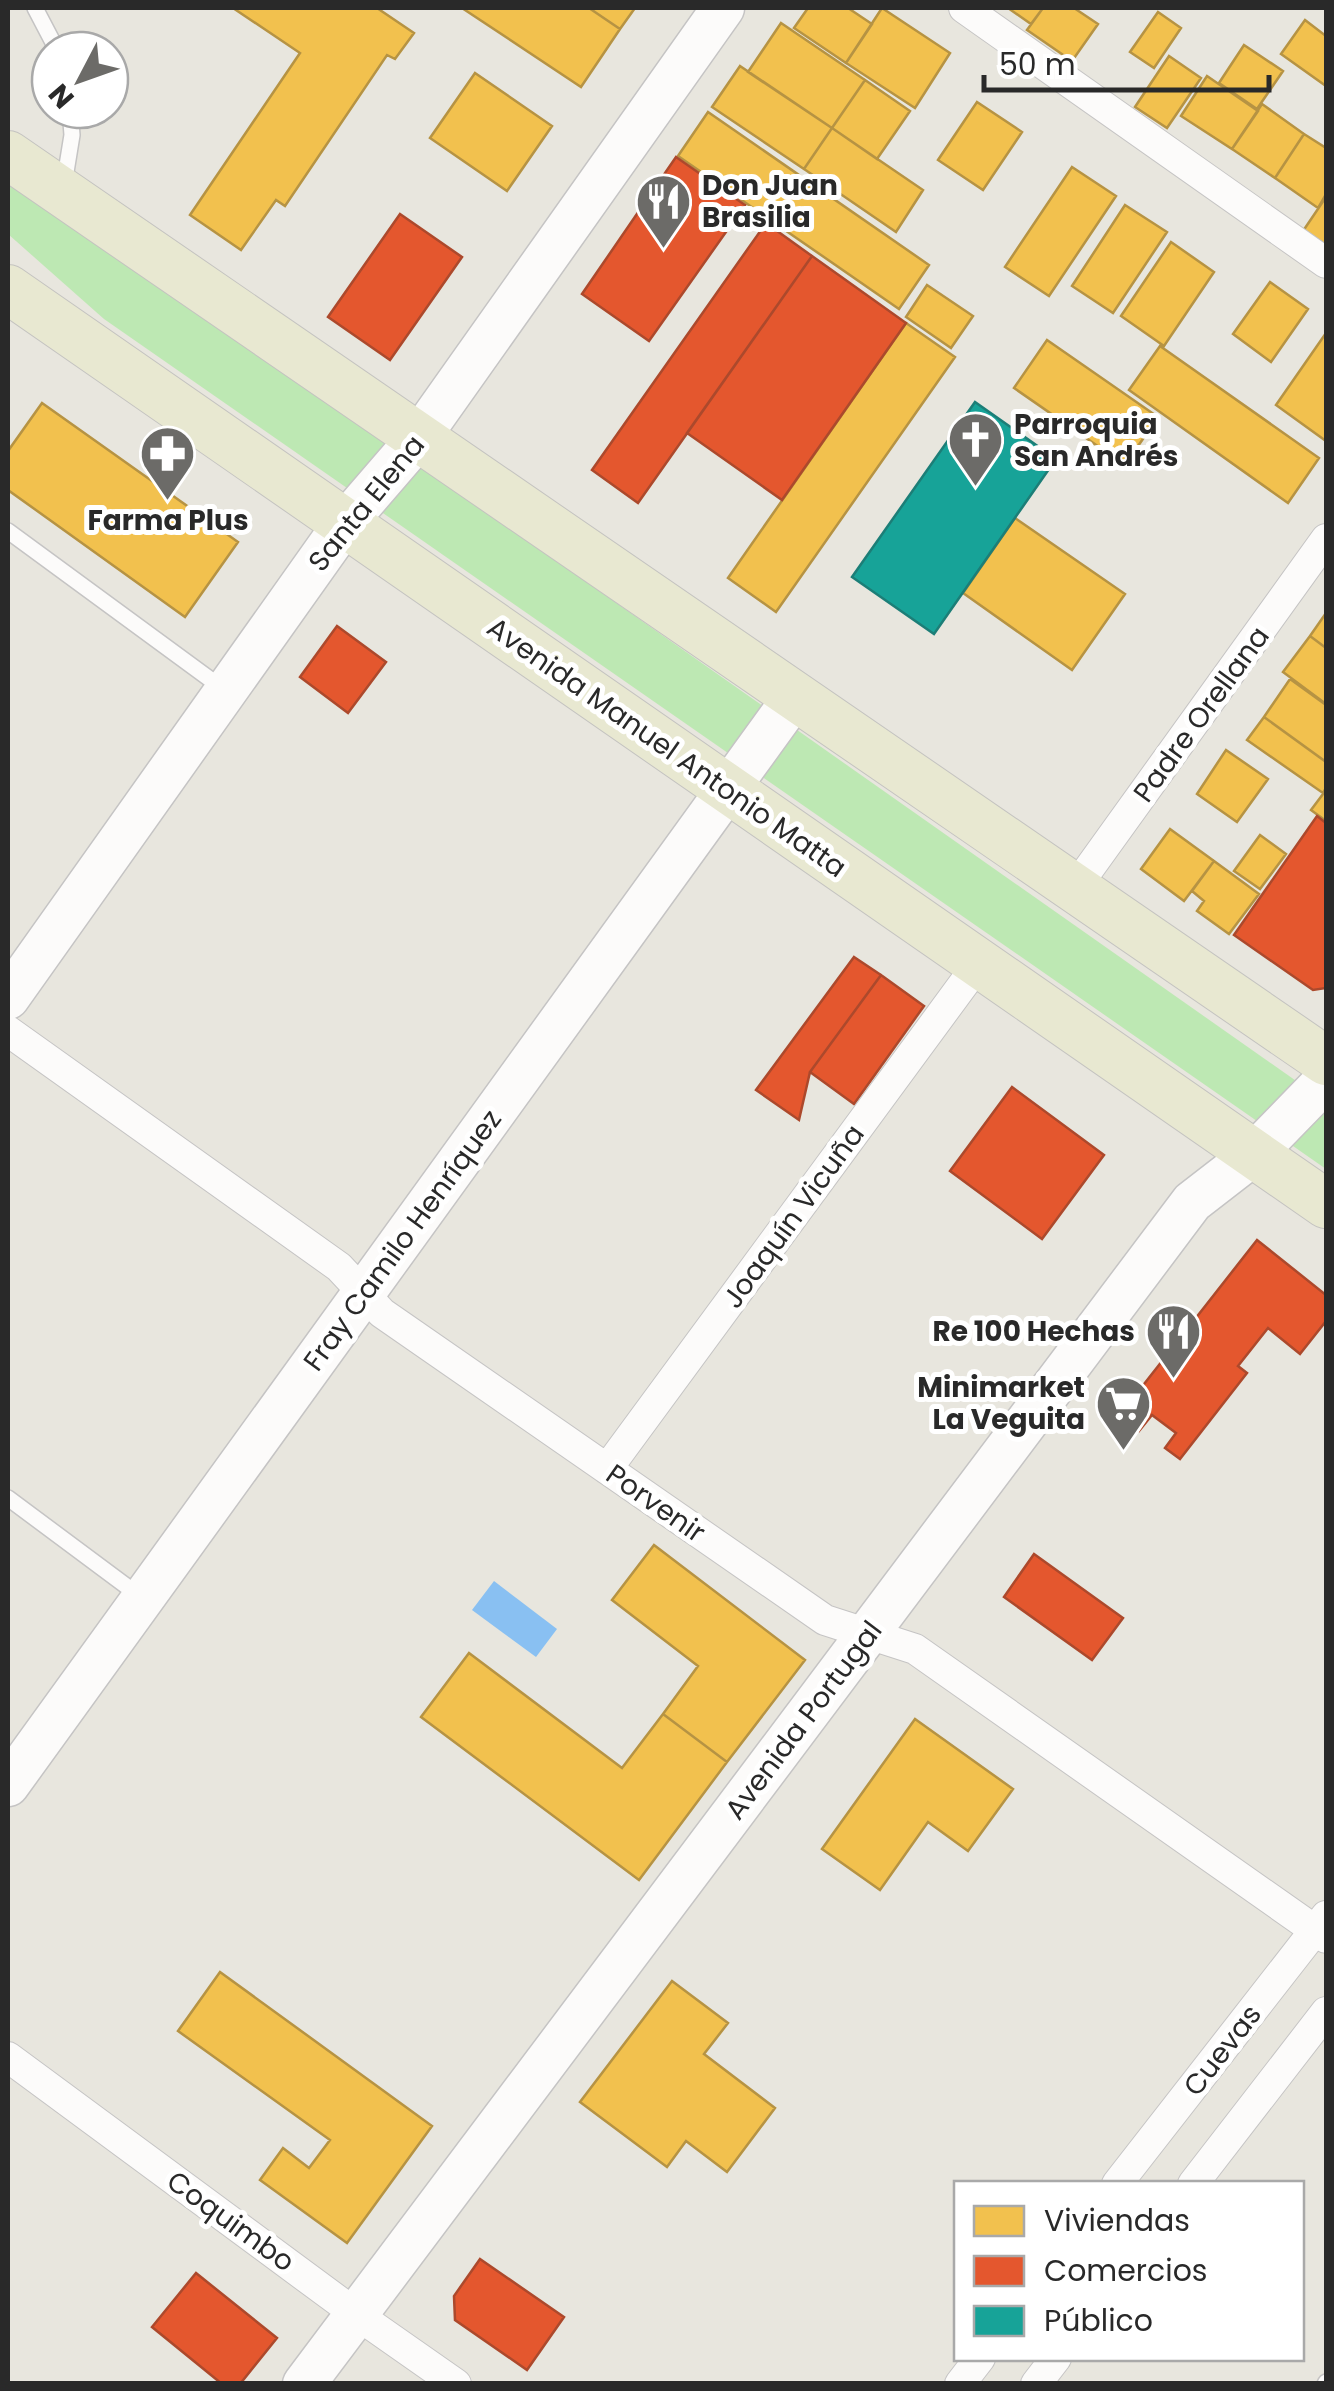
<svg xmlns="http://www.w3.org/2000/svg" width="1334" height="2391" font-family="Poppins,sans-serif">
<rect width="100%" height="100%" fill="#e8e6de"/>
<path fill="#bde8b3" d="M 8,183 L 433,474 L 1326,1102 L 1326,1169 L 104,319 L 8,234 Z"/>
<path fill="#89c0f2" d="M 494,1581 L 557,1629 L 536,1657 L 472,1610 Z"/>
<path fill="#f2c14e" stroke="#b69343" stroke-width="2.5" d="M 233,8 L 377,8 L 414,33 L 395,59 L 387,55 L 285,206 L 276,200 L 241,250 L 190,215 L 300,53 Z
M 462,8 L 589,8 L 620,29 L 581,87 Z
M 589,8 L 635,8 L 620,29 Z
M 808,8 L 848,8 L 872,24 L 846,63 L 794,28 Z
M 882,8 L 950,53 L 915,108 L 846,63 Z
M 1008,8 L 1043,8 L 1031,24 Z
M 1043,8 L 1074,8 L 1098,24 L 1072,61 L 1027,30 Z
M 1158,12 L 1181,28 L 1154,68 L 1130,52 Z
M 1305,20 L 1326,36 L 1326,86 L 1281,54 Z
M 781,23 L 865,80 L 832,128 L 748,72 Z
M 1244,45 L 1283,71 L 1257,109 L 1219,83 Z
M 1169,56 L 1201,78 L 1167,128 L 1135,107 Z
M 740,66 L 832,128 L 804,169 L 712,107 Z
M 475,73 L 552,126 L 507,191 L 430,138 Z
M 1207,76 L 1258,111 L 1232,149 L 1181,116 Z
M 865,80 L 910,111 L 877,159 L 832,128 Z
M 977,102 L 1022,132 L 983,190 L 938,160 Z
M 1262,104 L 1304,134 L 1275,178 L 1232,149 Z
M 708,112 L 929,265 L 899,309 L 678,156 Z
M 832,128 L 923,190 L 896,232 L 804,169 Z
M 1304,134 L 1326,148 L 1326,194 L 1318,208 L 1275,178 Z
M 1072,167 L 1116,196 L 1049,296 L 1005,267 Z
M 1326,197 L 1326,252 L 1301,234 Z
M 1125,205 L 1167,232 L 1113,313 L 1072,286 Z
M 1171,242 L 1214,272 L 1164,346 L 1121,316 Z
M 1270,282 L 1308,309 L 1271,362 L 1233,334 Z
M 927,285 L 973,316 L 951,348 L 906,317 Z
M 906,323 L 955,357 L 776,612 L 728,578 Z
M 1326,333 L 1326,441 L 1276,405 Z
M 1047,340 L 1158,417 L 1125,465 L 1014,388 Z
M 1160,346 L 1319,458 L 1288,503 L 1129,390 Z
M 42,403 L 238,542 L 185,617 L 8,490 L 8,451 Z
M 1015,518 L 1125,594 L 1072,670 L 963,593 Z
M 1326,613 L 1326,648 L 1310,636 Z
M 1310,636 L 1326,648 L 1326,704 L 1283,672 Z
M 1290,679 L 1326,705 L 1326,762 L 1264,717 Z
M 1264,717 L 1326,762 L 1326,788 L 1323,793 L 1247,740 Z
M 1226,750 L 1268,779 L 1237,822 L 1197,794 Z
M 1326,790 L 1326,821 L 1311,810 Z
M 1170,829 L 1214,861 L 1184,901 L 1141,869 Z
M 1260,835 L 1286,854 L 1260,889 L 1234,871 Z
M 1214,861 L 1259,894 L 1229,934 L 1197,911 L 1204,901 L 1192,891 Z
M 654,1545 L 805,1660 L 727,1762 L 663,1714 L 698,1666 L 612,1600 Z
M 469,1653 L 622,1768 L 663,1714 L 727,1762 L 639,1880 L 421,1717 Z
M 915,1719 L 1013,1789 L 968,1851 L 928,1822 L 880,1890 L 822,1849 Z
M 220,1972 L 432,2126 L 347,2243 L 260,2180 L 283,2148 L 309,2168 L 330,2140 L 178,2031 Z
M 672,1981 L 728,2023 L 704,2054 L 775,2108 L 727,2172 L 686,2141 L 667,2167 L 580,2102 Z"/>
<path fill="#e4572e" stroke="#ac492c" stroke-width="2.5" d="M 676,157 L 745,205 L 649,341 L 582,294 Z
M 400,214 L 462,257 L 390,360 L 328,317 Z
M 766,223 L 812,256 L 638,503 L 592,470 Z
M 812,256 L 906,323 L 782,500 L 687,433 Z
M 337,626 L 386,662 L 348,713 L 300,677 Z
M 1317,816 L 1326,823 L 1326,988 L 1313,990 L 1234,935 Z
M 854,957 L 881,975 L 810,1072 L 799,1120 L 756,1090 Z
M 881,975 L 924,1006 L 854,1104 L 810,1072 Z
M 1012,1087 L 1104,1155 L 1042,1239 L 950,1171 Z
M 1257,1240 L 1326,1295 L 1326,1321 L 1300,1354 L 1268,1328 L 1238,1366 L 1247,1373 L 1180,1459 L 1165,1448 L 1176,1433 L 1152,1415 L 1139,1431 L 1119,1416 Z
M 1034,1554 L 1123,1618 L 1092,1660 L 1004,1597 Z
M 480,2259 L 564,2317 L 527,2370 L 455,2320 L 454,2296 Z
M 196,2273 L 277,2338 L 240,2384 L 222,2384 L 152,2327 Z"/>
<path fill="#17a398" stroke="#1c7e77" stroke-width="2.5" d="M 975,402 L 1056,459 L 934,634 L 852,577 Z"/>
<g fill="none" stroke-linecap="round" stroke-linejoin="round">
<defs>
<path id="lane" d="M 35,8 L 57,50
M 64,184 L 72,135 L 70,110
M 8,531 L 222,688
M 8,1498 L 141,1597
M 1325,2384 L 1326,2382"/>
<path id="street" d="M 964,8 L 1326,263
M 1075,888 L 1326,539
M 8,1031 L 339,1267 L 382,1313 L 825,1620 L 915,1649 L 1326,1938
M 607,1469 L 979,963
M 8,2057 L 356,2314 L 456,2384
M 1117,2184 L 1326,1916
M 1193,2184 L 1326,2012
M 960,2384 L 980,2358
M 1036,2384 L 1056,2358"/>
<path id="secondary" d="M 8,998 L 345,523 L 420,436 L 723,8
M 8,1785 L 796,695
M 304,2384 L 1192,1202 L 1254,1154 L 1326,1080"/>
<path id="primary" d="M 8,155 L 1326,1061
M 8,289 L 1326,1204"/>
</defs>
<use href="#lane" stroke="#c5c4c4" stroke-width="18"/>
<use href="#street" stroke="#c5c4c4" stroke-width="32"/>
<use href="#secondary" stroke="#c5c4c4" stroke-width="45"/>
<use href="#primary" stroke="#c4c3c0" stroke-width="50"/>
<use href="#lane" stroke="#fcfbfa" stroke-width="15"/>
<use href="#street" stroke="#fcfbfa" stroke-width="30"/>
<use href="#secondary" stroke="#fcfbfa" stroke-width="42"/>
<use href="#primary" stroke="#e8e8d1" stroke-width="48"/>
</g>
<defs>
<symbol id="restaurant-pin" viewBox="-11 -11 22 30"><path d="M0 17L-7.5 6A9.5 9.5 0 1 1 7.5 6Z" fill="#6c6b68" stroke="#fff"/><path d="M-5-6h1v4h1v-4h1v4h1v-4h1v5L-1.5 .5V6h-2V.5L-5-1ZM5-6V6H3V1.5H1.5Q1.5-4 5-6Z" fill="#fff"/></symbol>
<symbol id="church-pin" viewBox="-11 -11 22 30"><path d="M0 17L-7.5 6A9.5 9.5 0 1 1 7.5 6Z" fill="#6c6b68" stroke="#fff"/><path d="M-1.2-6h2.4v3.5h3.3v2.4h-3.3V6h-2.4V-.1h-3.3v-2.4h3.3Z" fill="#fff"/></symbol>
<symbol id="pharmacy-pin" viewBox="-11 -11 22 30"><path d="M0 17L-7.5 6A9.5 9.5 0 1 1 7.5 6Z" fill="#6c6b68" stroke="#fff"/><path d="M-2-6h4v4h4v4h-4v4h-4v-4h-4v-4h4Z" fill="#fff"/></symbol>
<symbol id="supermarket-pin" viewBox="-11 -11 22 30"><path d="M0 17L-7.5 6A9.5 9.5 0 1 1 7.5 6Z" fill="#6c6b68" stroke="#fff"/><path d="M-6-5.5h2.5l.6 2H6L4.5 2H-2.5L-4.4-4H-6ZM-1.5 3.2a1.3 1.3 0 1 0 .1 0ZM3 3.2a1.3 1.3 0 1 0 .1 0Z" fill="#fff"/></symbol>
</defs>
<g fill-rule="evenodd">
<use href="#restaurant-pin" x="632" y="170" width="63" height="86"/>
<use href="#church-pin" x="944" y="408" width="63" height="86"/>
<use href="#pharmacy-pin" x="136" y="422" width="63" height="86"/>
<use href="#restaurant-pin" x="1142" y="1300" width="63" height="86"/>
<use href="#supermarket-pin" x="1092" y="1372" width="63" height="86"/>
</g>
<g text-anchor="middle" stroke-width="10" stroke-linejoin="round" paint-order="stroke">
<g font-size="28" font-weight="bold" fill="#292929" stroke="#fff" text-anchor="start">
<text x="702" y="195">Don Juan<tspan x="702" dy="32">Brasilia</tspan></text>
<text x="1014" y="434">Parroquia<tspan x="1014" dy="32">San Andrés</tspan></text>
<text x="168" y="530" text-anchor="middle">Farma Plus</text>
<text x="1135" y="1341" text-anchor="end">Re 100 Hechas</text>
<text x="1085" y="1397" text-anchor="end">Minimarket<tspan x="1085" dy="32">La Veguita</tspan></text>
</g>
<g font-size="28" fill="#292929" stroke="#fff">
<text transform="translate(366 503) rotate(-51)" y="10">Santa Elena</text>
<text transform="translate(1201 714) rotate(-54)" y="10">Padre Orellana</text>
<text transform="translate(667 747) rotate(35)" y="10">Avenida Manuel Antonio Matta</text>
<text transform="translate(793 1216) rotate(-54)" y="10">Joaquín Vicuña</text>
<text transform="translate(402 1240) rotate(-54)" y="10">Fray Camilo Henríquez</text>
<text transform="translate(656 1503) rotate(35)" y="10">Porvenir</text>
<text transform="translate(803 1720) rotate(-53)" y="10">Avenida Portugal</text>
<text transform="translate(1222 2050) rotate(-52)" y="10">Cuevas</text>
<text transform="translate(231 2221) rotate(36)" y="10">Coquimbo</text>
</g>
</g>
<rect width="1334" height="2391" fill="none" stroke="#292929" stroke-width="20"/>
<rect x="954" y="2181" width="350" height="180" fill="#ffffff" stroke="#a9a9a9" stroke-width="2.5"/>
<rect x="974" y="2206" width="50" height="30" fill="#f2c14e" stroke="#a9a9a9" stroke-width="2.5"/>
<text x="1044" y="2231" font-size="30" fill="#292929">Viviendas</text>
<rect x="974" y="2256" width="50" height="30" fill="#e4572e" stroke="#a9a9a9" stroke-width="2.5"/>
<text x="1044" y="2281" font-size="30" fill="#292929">Comercios</text>
<rect x="974" y="2306" width="50" height="30" fill="#17a398" stroke="#a9a9a9" stroke-width="2.5"/>
<text x="1044" y="2331" font-size="30" fill="#292929">Público</text>
<g transform="translate(80 80) rotate(229)"><circle r="48" fill="#ffffff" stroke="#a9a9a9" stroke-width="2.5"/>
<path d="M0-8L18 38L0 25L-18 38Z" fill="#6c6b68"/>
<text y="-15" font-size="28" font-weight="bold" text-anchor="middle" fill="#292929">N</text>
</g>
<path d="M984 75v15h285v-15" fill="none" stroke="#292929" stroke-width="5"/>
<text x="999" y="75" font-size="30" fill="#292929" stroke="#ffffff" stroke-width="8" paint-order="stroke">50 m</text>
</svg>
